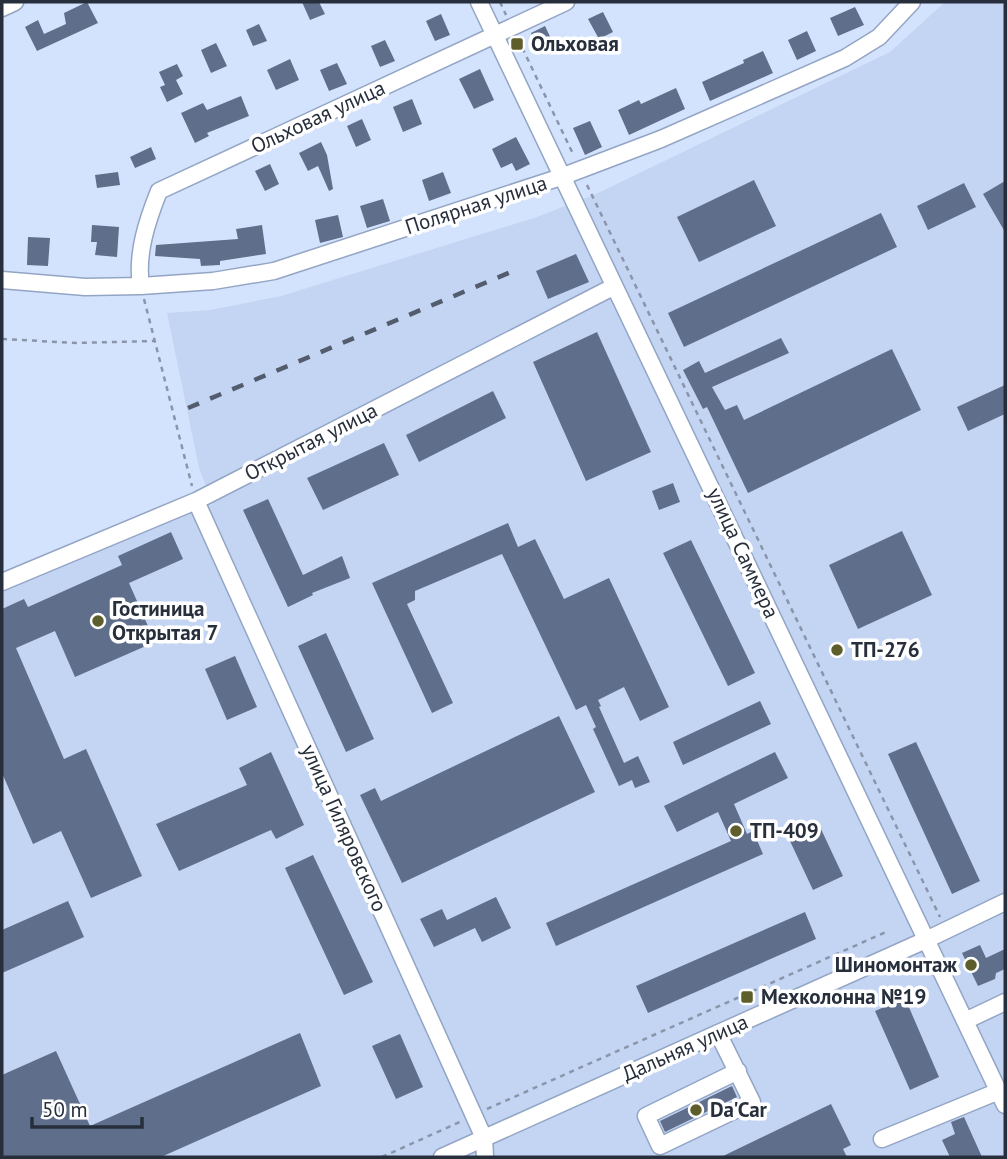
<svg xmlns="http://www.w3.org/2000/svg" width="1007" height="1159" font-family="'PT Sans',sans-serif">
<rect width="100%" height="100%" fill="#d4e3fd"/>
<path fill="#c4d5f4" d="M 945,2 L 1005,2 L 1005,1157 L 2,1157 L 2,591 L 213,504 L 199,468 L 167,313 L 210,310 L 281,296 L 537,217 L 598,193 L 890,52 Z"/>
<path fill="#5e6e8b" d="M 87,2 L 98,23 L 37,51 L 25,27 L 38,20 L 44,34 L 66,24 L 64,13 Z
M 302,2 L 319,2 L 325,14 L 310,20 Z
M 855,7 L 864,25 L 838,36 L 830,18 Z
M 603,12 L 613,32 L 599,39 L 588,19 Z
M 441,14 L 450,35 L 435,41 L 426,21 Z
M 259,24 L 267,41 L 253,46 L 246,30 Z
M 545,26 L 554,45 L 539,52 L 531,33 Z
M 807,31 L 816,51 L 797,60 L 788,40 Z
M 385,40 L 395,61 L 380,67 L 371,46 Z
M 216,43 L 227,66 L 211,73 L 201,50 Z
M 763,51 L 773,73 L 710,101 L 702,82 L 744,63 L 743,60 Z
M 290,59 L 299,80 L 276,90 L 267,70 Z
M 337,63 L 347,84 L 329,91 L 320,70 Z
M 177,64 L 183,76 L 176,80 L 183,94 L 167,102 L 160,87 L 165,85 L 159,72 Z
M 480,69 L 494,100 L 474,109 L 459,79 Z
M 676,88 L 685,109 L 629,135 L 618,110 L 639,100 L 641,104 Z
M 241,96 L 249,116 L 207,133 L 209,136 L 195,143 L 181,113 L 203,103 L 207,110 Z
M 412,99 L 422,124 L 403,132 L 393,107 Z
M 362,119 L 371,140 L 356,147 L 347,126 Z
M 590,121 L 602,147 L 585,155 L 573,128 Z
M 516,137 L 530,164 L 516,171 L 512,163 L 501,168 L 492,149 Z
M 321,142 L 327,155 L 333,189 L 329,191 L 318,166 L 308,171 L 299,153 Z
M 151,147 L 156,159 L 135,168 L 130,157 Z
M 270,164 L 279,184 L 265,191 L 255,171 Z
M 118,172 L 120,185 L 97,188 L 95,175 Z
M 443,172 L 451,193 L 429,201 L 422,180 Z
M 754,180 L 776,226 L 699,262 L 677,217 Z
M 1005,181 L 1005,232 L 983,194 Z
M 964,183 L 976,207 L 928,230 L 917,206 Z
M 383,199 L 390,221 L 367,228 L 360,206 Z
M 881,213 L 897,247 L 684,347 L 668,313 Z
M 338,215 L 343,237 L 320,243 L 315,220 Z
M 92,225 L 119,227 L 117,257 L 95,255 L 97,242 L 91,242 Z
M 262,225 L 266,254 L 220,261 L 220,265 L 201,266 L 200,259 L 155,256 L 156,245 L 238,239 L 236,229 Z
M 28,237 L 50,238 L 48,266 L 27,265 Z
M 576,254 L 589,282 L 548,299 L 536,271 Z
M 597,332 L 651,452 L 586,481 L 533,362 Z
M 781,338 L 789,353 L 712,387 L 725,410 L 737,405 L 744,420 L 892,349 L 921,410 L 748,493 L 707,407 L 703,409 L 683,370 L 699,361 L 705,373 Z
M 1005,385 L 1005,414 L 968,431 L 957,407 Z
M 493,391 L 506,418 L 419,462 L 406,435 Z
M 384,443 L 399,475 L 323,510 L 307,478 Z
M 673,483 L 680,502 L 659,510 L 652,491 Z
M 268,499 L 303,575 L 342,556 L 350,578 L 312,593 L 313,595 L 288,607 L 243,510 Z
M 508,523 L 518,547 L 535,539 L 564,599 L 609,578 L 669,707 L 640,721 L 624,687 L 598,700 L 601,706 L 599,707 L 624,763 L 638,756 L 650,782 L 635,788 L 632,780 L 619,786 L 593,729 L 596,727 L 586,705 L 576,710 L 502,554 L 415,591 L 415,600 L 407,604 L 453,703 L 432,713 L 372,583 Z
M 902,531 L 932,595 L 858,629 L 829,565 Z
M 171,532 L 183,559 L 129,583 L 155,642 L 75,677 L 55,631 L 16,648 L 64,759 L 86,749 L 142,876 L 91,898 L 61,831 L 33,844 L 2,773 L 2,609 L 24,599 L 28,607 L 122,565 L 118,556 Z
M 691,540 L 755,673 L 728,686 L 663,553 Z
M 326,633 L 374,739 L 346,752 L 298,646 Z
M 235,656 L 257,707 L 227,720 L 205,669 Z
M 760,701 L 771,724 L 683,765 L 673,742 Z
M 559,716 L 595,792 L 402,883 L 360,795 L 375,788 L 381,801 Z
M 916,742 L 980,881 L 952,894 L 888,754 Z
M 271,752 L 304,825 L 276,839 L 271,830 L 179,871 L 156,824 L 247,785 L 239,768 Z
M 775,752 L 788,778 L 734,804 L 747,834 L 753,831 L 763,854 L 556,946 L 546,923 L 731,841 L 718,812 L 677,832 L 664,806 Z
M 820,827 L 843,876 L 813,890 L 790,841 Z
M 313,855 L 373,982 L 344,995 L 285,868 Z
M 496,897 L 511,928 L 482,942 L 475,928 L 434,947 L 420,919 L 442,909 L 447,920 Z
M 68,901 L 84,937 L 2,973 L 2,930 Z
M 805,912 L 816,939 L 648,1013 L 636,986 Z
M 980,945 L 986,958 L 1005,949 L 1005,969 L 996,973 L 995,979 L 978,986 L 962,953 Z
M 905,998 L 939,1077 L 910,1090 L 875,1011 Z
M 300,1033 L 321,1086 L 161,1157 L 2,1157 L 2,1075 L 56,1051 L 90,1126 Z
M 400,1034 L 423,1087 L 396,1099 L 372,1046 Z
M 732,1086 L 737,1097 L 665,1132 L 660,1121 Z
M 831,1104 L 851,1145 L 843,1149 L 847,1157 L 721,1157 Z
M 964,1117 L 982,1157 L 950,1157 L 942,1140 L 955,1134 L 951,1122 Z"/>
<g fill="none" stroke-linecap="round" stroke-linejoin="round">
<defs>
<path id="minor" d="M 479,2 L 1005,1105
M 2,8 L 15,2
M 2,280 L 85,287 L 141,286 L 213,281 L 274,271 L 561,177 L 661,139 L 845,58 L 879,37 L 912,2
M 141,286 C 136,254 147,221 159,191 L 566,2
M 196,501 L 484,1138 L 485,1157
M 2,582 L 196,501 L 613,287
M 965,1021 L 1005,1002
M 718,1033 L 752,1102 L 660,1146 L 646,1116 L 738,1071
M 882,1139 L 999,1091
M 442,1157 L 928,939 L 1005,902"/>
</defs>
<use href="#minor" stroke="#93a5c4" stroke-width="19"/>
<path stroke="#8a95aa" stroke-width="2.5" stroke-dasharray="5 5" stroke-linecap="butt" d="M 500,2 L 506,15
M 518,39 L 574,156
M 587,185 L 940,917
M 144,299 L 192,486
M 2,339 L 77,343 L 154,341
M 487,1109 L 886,932
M 382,1157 L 462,1121"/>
<use href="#minor" stroke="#fff" stroke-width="16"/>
<path stroke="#535c6c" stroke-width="4.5" stroke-dasharray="12 12" stroke-linecap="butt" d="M 188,408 L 518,269"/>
</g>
<g fill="#5d5e2b" stroke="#fff" stroke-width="2.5">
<rect x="510" y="37" width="14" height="14" rx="3.5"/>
<circle cx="98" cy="621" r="7"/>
<circle cx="837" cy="650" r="7"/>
<circle cx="736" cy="831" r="7"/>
<circle cx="971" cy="965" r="7"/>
<rect x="740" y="990" width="14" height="14" rx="3.5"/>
<circle cx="696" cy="1110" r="7"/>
</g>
<g text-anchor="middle" stroke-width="7" stroke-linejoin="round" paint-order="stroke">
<g font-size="21" font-weight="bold" fill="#282f3c" stroke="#fff" text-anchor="start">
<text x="531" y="51">Ольховая</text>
<text x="112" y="616">Гостиница<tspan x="112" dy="24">Открытая 7</tspan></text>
<text x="851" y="657">ТП-276</text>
<text x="750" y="838">ТП-409</text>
<text x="957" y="972" text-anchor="end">Шиномонтаж</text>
<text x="761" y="1004">Мехколонна №19</text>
<text x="710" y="1117">Da'Car</text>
</g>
<g font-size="21" fill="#282f3c" stroke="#fff">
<text transform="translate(318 117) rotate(-25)" y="7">Ольховая улица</text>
<text transform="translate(476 205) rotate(-18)" y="7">Полярная улица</text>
<text transform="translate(311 442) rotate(-27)" y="7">Открытая улица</text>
<text transform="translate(743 553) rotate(65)" y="7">улица Саммера</text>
<text transform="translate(344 828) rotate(66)" y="7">улица Гиляровского</text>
<text transform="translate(685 1048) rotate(-24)" y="7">Дальняя улица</text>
</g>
</g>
<rect width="1007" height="1159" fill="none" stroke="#282f3c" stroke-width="7"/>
<path d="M32 1117v10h110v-10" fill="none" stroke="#282f3c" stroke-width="3.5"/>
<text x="42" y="1117" font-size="21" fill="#282f3c" stroke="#ffffff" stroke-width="5" paint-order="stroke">50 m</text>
</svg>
